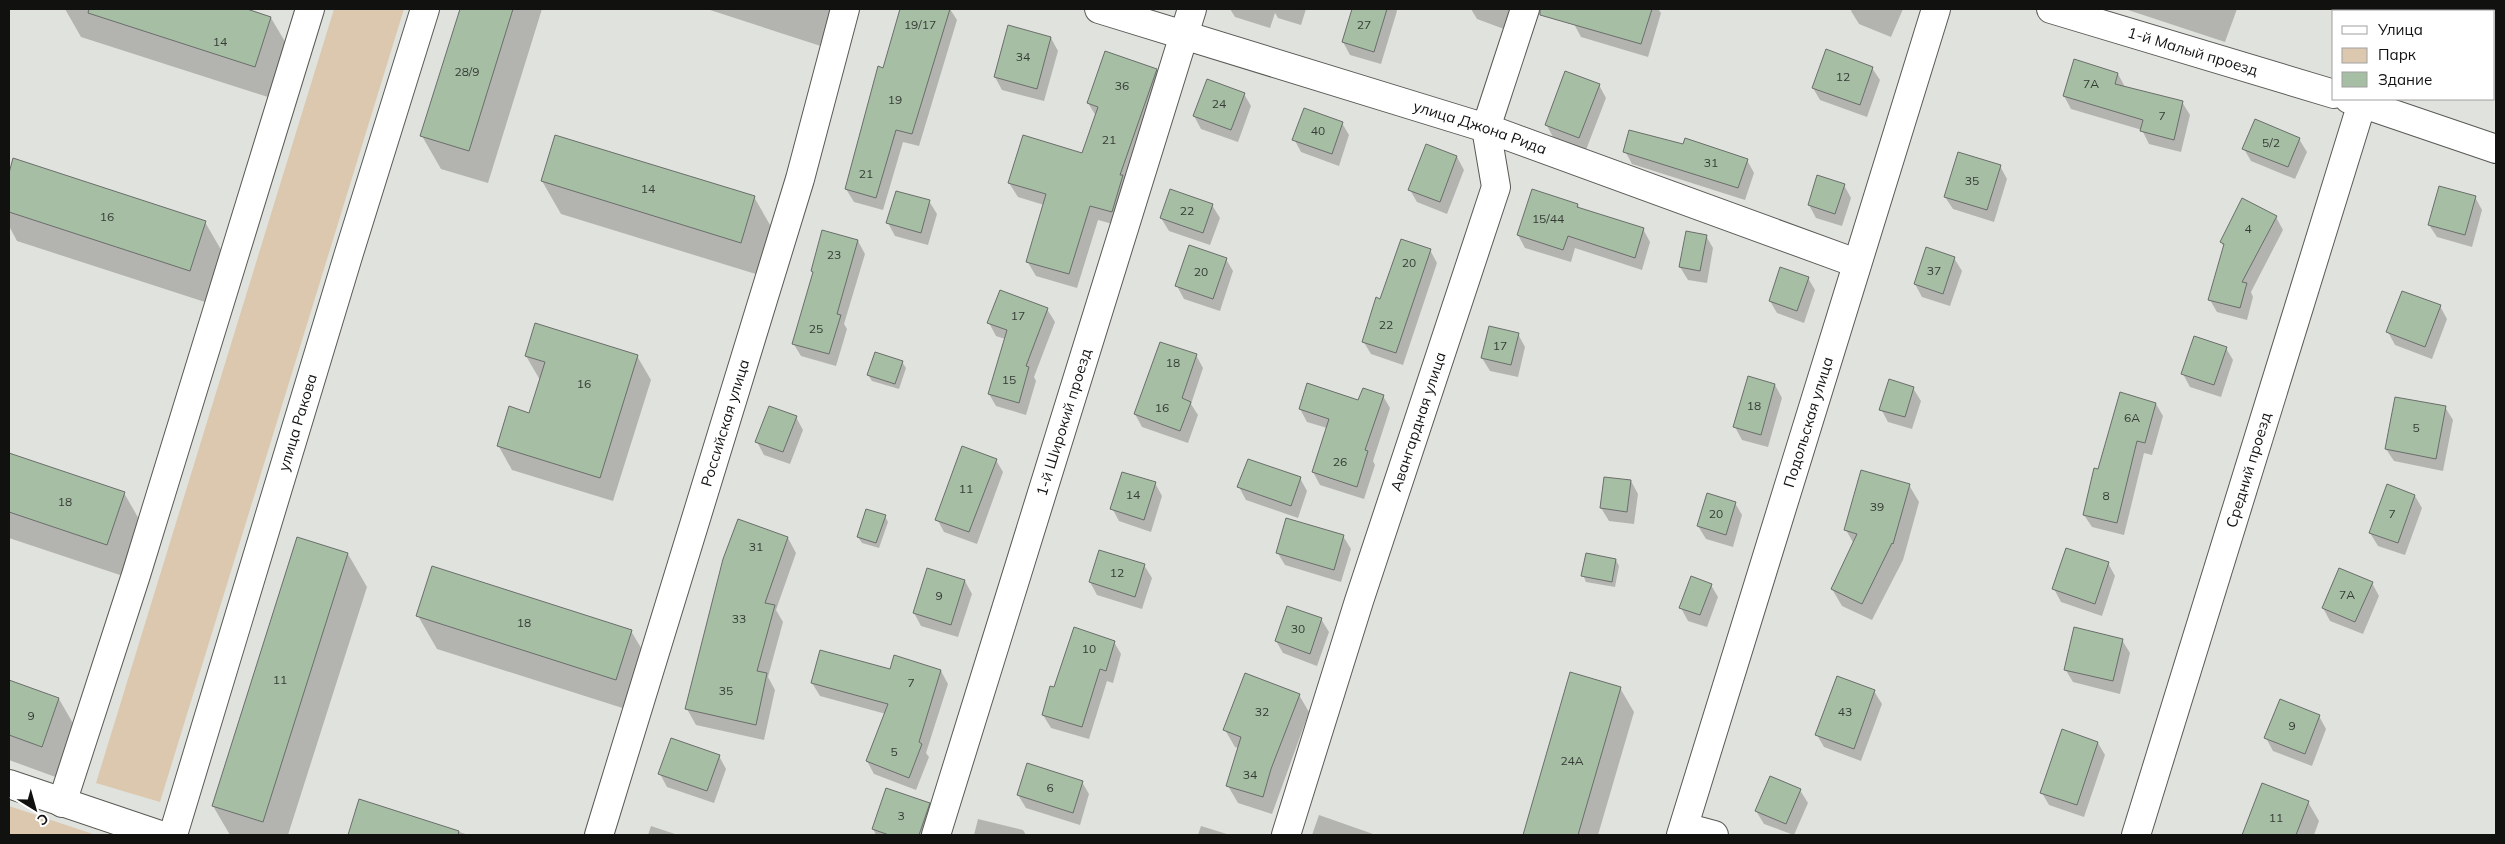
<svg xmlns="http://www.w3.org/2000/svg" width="2505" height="844" font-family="Mulish,sans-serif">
<rect width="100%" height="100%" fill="#e0e2dd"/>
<path fill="#dcc8af" d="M 334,9 L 404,9 L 160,802 L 96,783 Z
M 9,806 L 96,835 L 9,835 Z"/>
<path fill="#0003" d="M 65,9 L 243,9 L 271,18 L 290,50 L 274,99 L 81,37 Z
M 461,9 L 542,9 L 488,183 L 441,169 L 422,136 Z
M 707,9 L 846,9 L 833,50 Z
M 902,9 L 950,9 L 957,20 L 919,146 L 903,142 L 883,210 L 854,202 L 846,189 Z
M 1230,9 L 1306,9 L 1301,25 L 1278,18 L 1275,13 L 1270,28 L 1235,17 Z
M 1353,9 L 1396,9 L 1397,11 L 1381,64 L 1350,55 L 1343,42 Z
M 1471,9 L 1511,9 L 1504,29 L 1477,19 Z
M 1578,9 L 1658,9 L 1661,13 L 1648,57 L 1581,37 L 1574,24 Z
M 1852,9 L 1903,9 L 1891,37 L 1859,24 L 1851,11 Z
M 2125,9 L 2237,9 L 2225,42 Z
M 1051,38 L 1058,51 L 1044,101 L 1002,90 L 995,77 Z
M 1872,68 L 1880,80 L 1867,117 L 1820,100 L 1813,88 Z
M 1156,70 L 1165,84 L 1120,226 L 1098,220 L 1077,288 L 1036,276 L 1027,261 L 1044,205 L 1018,197 L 1009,183 L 1083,155 L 1096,116 L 1088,103 Z
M 2118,74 L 2125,87 L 2182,102 L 2190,115 L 2181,152 L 2149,144 L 2142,130 L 2071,109 L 2064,96 Z
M 1599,85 L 1606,98 L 1586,150 L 1553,137 L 1546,124 Z
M 1244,94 L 1251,106 L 1238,142 L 1201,129 L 1194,116 Z
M 1342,123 L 1349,135 L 1339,166 L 1301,152 L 1294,139 Z
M 2299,139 L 2307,152 L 2295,179 L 2251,161 L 2244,149 Z
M 1684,145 L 1747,160 L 1754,173 L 1745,200 L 1632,164 L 1625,151 Z
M 1457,157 L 1464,170 L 1447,214 L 1417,202 L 1410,190 Z
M 14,160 L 205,222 L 224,255 L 208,303 L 17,241 L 9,226 L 9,177 Z
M 2000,166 L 2007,179 L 1994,222 L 1953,209 L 1945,197 Z
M 542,181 L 754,197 L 773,230 L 759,275 L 561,214 Z
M 1844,185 L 1851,198 L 1842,226 L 1816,218 L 1809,205 Z
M 2475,197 L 2482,210 L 2472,247 L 2437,237 L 2429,225 Z
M 929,201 L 937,214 L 928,245 L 895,236 L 888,223 Z
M 1212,205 L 1220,218 L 1210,245 L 1169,231 L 1161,218 Z
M 1578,205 L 1580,210 L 1643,229 L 1650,242 L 1642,270 L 1575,248 L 1571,262 L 1525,248 L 1518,235 Z
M 2276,217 L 2283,230 L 2251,292 L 2253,297 L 2247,320 L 2217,312 L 2210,300 L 2224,247 L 2221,242 Z
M 1706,236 L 1713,248 L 1707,283 L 1688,280 L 1680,267 Z
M 858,241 L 865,254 L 844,324 L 847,329 L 836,366 L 801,356 L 793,343 L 814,274 L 812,271 Z
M 1430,250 L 1437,263 L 1403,365 L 1371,354 L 1363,341 L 1381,300 Z
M 1954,258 L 1962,271 L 1950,306 L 1922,297 L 1915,284 Z
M 1226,259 L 1233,271 L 1220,311 L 1184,299 L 1177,286 Z
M 1808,278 L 1815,290 L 1804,323 L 1777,313 L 1770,301 Z
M 2440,306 L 2447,319 L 2432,359 L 2395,345 L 2388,332 Z
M 1047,309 L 1055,322 L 1034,377 L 1036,381 L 1026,415 L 996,406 L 989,394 L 1005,339 L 996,336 L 989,323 Z
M 1518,334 L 1525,347 L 1518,377 L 1490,371 L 1482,358 Z
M 1161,343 L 1196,355 L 1203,368 L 1191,404 L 1198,415 L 1188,443 L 1142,427 L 1135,414 Z
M 2226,348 L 2233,360 L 2221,397 L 2190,387 L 2183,374 Z
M 526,356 L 637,356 L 651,380 L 613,501 L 512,470 L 498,445 L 530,414 L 540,380 Z
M 902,362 L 906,368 L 899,389 L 872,381 L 868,375 Z
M 1775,385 L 1782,398 L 1768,447 L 1742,440 L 1735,427 Z
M 1913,388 L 1921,401 L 1912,429 L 1888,422 L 1881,409 Z
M 1383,396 L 1390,408 L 1373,461 L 1375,465 L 1364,499 L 1320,485 L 1313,472 L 1327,428 L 1307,422 L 1300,409 L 1359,402 Z
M 2156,404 L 2163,416 L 2152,455 L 2144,453 L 2124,535 L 2092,527 L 2084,515 L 2099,471 Z
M 2445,407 L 2453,420 L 2443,471 L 2394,461 L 2386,449 Z
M 796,417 L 803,430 L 790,464 L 764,455 L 757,442 Z
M 9,455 L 124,493 L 143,526 L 126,577 L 9,538 Z
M 996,460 L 1003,472 L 977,544 L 944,532 L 937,519 Z
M 1300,478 L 1307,491 L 1298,518 L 1246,500 L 1239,487 Z
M 1631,481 L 1638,494 L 1634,524 L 1609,521 L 1601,508 Z
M 1155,483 L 1162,496 L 1151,532 L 1119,521 L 1112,508 Z
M 1909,485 L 1919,502 L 1903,560 L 1872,620 L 1842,606 L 1832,589 L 1854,544 L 1846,530 Z
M 2415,496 L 2422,508 L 2405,555 L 2378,546 L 2370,533 Z
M 1735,503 L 1742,515 L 1733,547 L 1706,539 L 1698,526 Z
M 885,516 L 888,522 L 879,548 L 862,543 L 858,537 Z
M 1343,536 L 1351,549 L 1341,582 L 1285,565 L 1277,552 Z
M 788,538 L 796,553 L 776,610 L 783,622 L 768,677 L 775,690 L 764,740 L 696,725 L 687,709 Z
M 348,554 L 367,587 L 288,835 L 230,835 L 213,806 Z
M 1616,560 L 1619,566 L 1615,587 L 1586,582 L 1583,575 Z
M 2108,563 L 2115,576 L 2102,616 L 2061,602 L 2054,589 Z
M 1144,565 L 1152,578 L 1142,609 L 1097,595 L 1090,582 Z
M 965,581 L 972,594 L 958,637 L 921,626 L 914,613 Z
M 2372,583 L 2379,596 L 2363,634 L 2330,621 L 2323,608 Z
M 1711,585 L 1718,597 L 1707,627 L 1688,621 L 1681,608 Z
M 418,616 L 631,631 L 650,663 L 635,712 L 437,649 Z
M 1321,619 L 1329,632 L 1317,666 L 1283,653 L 1276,641 Z
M 2122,640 L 2130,653 L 2120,694 L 2073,682 L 2065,669 Z
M 1114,642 L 1121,654 L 1113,683 L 1107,681 L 1089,739 L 1051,728 L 1043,715 L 1055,689 Z
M 891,671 L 941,671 L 948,684 L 926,753 L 929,757 L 916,790 L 874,774 L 867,761 L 886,714 L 820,696 L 812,683 Z
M 1571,674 L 1620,688 L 1634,712 L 1598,835 L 1524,835 Z
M 9,681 L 59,699 L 78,732 L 61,779 L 9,760 Z
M 1874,691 L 1882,704 L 1861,761 L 1824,747 L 1817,735 Z
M 1299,695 L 1309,712 L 1272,814 L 1238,803 L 1228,786 L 1239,748 L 1235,747 L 1225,730 Z
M 2319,716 L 2326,729 L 2312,766 L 2273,751 L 2266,738 Z
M 2098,743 L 2105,755 L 2084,817 L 2049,805 L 2042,793 Z
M 719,756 L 726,769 L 714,803 L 667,787 L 660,774 Z
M 1082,782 L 1089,794 L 1080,825 L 1026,808 L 1018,795 Z
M 2263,784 L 2308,802 L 2319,821 L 2314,835 L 2243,835 Z
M 1800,790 L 1808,803 L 1794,835 L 1764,824 L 1756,811 Z
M 360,801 L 469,835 L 349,835 Z
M 929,804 L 936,817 L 930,835 L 876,835 L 873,829 Z
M 1319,815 L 1376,835 L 1312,835 Z
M 978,819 L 1023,830 L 1026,835 L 974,835 Z
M 651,826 L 678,835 L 648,835 Z
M 1201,826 L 1230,835 L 1198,835 Z"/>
<path fill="#a5bea4" stroke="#6b6e6b" d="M 89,9 L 247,9 L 271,17 L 255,67 L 88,13 Z
M 460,9 L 513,9 L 469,151 L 420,136 Z
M 900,9 L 950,9 L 912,134 L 896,130 L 876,198 L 845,189 L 878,66 L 883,68 Z
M 1352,9 L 1387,9 L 1374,52 L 1342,42 Z
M 1540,9 L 1652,9 L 1641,44 L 1540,15 Z
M 1008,25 L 1051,37 L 1037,89 L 994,77 Z
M 1826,49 L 1873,67 L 1860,105 L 1812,88 Z
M 1105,51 L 1157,69 L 1120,175 L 1123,175 L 1112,212 L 1090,206 L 1069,274 L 1026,262 L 1046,194 L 1008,183 L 1023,135 L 1082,153 L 1098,107 L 1087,103 Z
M 2074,59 L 2118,73 L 2115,84 L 2183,101 L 2174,140 L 2140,131 L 2143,120 L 2063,96 Z
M 1565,71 L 1600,84 L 1579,138 L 1545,125 Z
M 1207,79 L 1245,93 L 1231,130 L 1193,116 Z
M 1304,108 L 1343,122 L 1332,154 L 1292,140 Z
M 2255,119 L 2300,138 L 2288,167 L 2242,149 Z
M 1629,130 L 1683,144 L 1685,138 L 1748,159 L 1738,188 L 1623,152 Z
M 555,135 L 755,196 L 741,243 L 541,181 Z
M 1426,144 L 1457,156 L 1440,202 L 1408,190 Z
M 1958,152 L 2001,165 L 1987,210 L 1944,197 Z
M 13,158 L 206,221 L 190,271 L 9,212 L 9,173 Z
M 1817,175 L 1845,184 L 1835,214 L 1808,205 Z
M 2439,186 L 2476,196 L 2465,235 L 2428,225 Z
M 1170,189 L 1213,204 L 1203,233 L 1160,218 Z
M 1532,189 L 1578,204 L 1577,207 L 1644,228 L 1635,258 L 1568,236 L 1563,250 L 1517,235 Z
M 896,191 L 930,200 L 921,233 L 886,223 Z
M 2242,198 L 2277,216 L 2242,282 L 2247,283 L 2240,308 L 2208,300 L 2224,244 L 2220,242 Z
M 822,230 L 858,240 L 837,314 L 841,315 L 829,354 L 792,344 L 813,272 L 811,271 Z
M 1686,231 L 1707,235 L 1700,271 L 1679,267 Z
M 1401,239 L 1431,249 L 1396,353 L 1362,342 L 1376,297 L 1380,299 Z
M 1189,245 L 1227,258 L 1213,299 L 1175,286 Z
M 1926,247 L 1955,257 L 1943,294 L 1914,284 Z
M 1780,267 L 1809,277 L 1797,311 L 1769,301 Z
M 1000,290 L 1048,308 L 1026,366 L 1029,367 L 1019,403 L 988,394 L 1007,330 L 987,323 Z
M 2402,291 L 2441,305 L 2425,347 L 2386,332 Z
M 535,323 L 638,355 L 600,478 L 497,446 L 509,406 L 529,413 L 545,362 L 525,356 Z
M 1489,326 L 1519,333 L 1511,365 L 1481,358 Z
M 2194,336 L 2227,347 L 2214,385 L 2181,374 Z
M 1160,342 L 1197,354 L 1182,398 L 1191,402 L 1180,431 L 1134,414 Z
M 875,352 L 903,361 L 895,384 L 867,375 Z
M 1748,376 L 1775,384 L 1761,435 L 1733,427 Z
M 1889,379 L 1914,387 L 1905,417 L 1879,410 Z
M 1307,383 L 1358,400 L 1363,388 L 1384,395 L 1365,450 L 1368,451 L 1357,487 L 1312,472 L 1329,419 L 1299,409 Z
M 2120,392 L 2156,403 L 2145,443 L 2137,441 L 2117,523 L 2083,515 L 2094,468 L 2098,469 Z
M 2395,397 L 2446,406 L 2436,459 L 2385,449 Z
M 769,406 L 797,416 L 783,452 L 755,442 Z
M 962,446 L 997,459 L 969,532 L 935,520 Z
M 9,453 L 125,492 L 107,545 L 9,512 Z
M 1248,459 L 1301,477 L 1291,506 L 1237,487 Z
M 1861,470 L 1910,484 L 1893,544 L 1892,543 L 1862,604 L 1831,589 L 1857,534 L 1844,530 Z
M 1122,472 L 1156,482 L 1144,520 L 1110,509 Z
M 1604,477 L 1631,480 L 1627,512 L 1600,508 Z
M 2387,484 L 2415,495 L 2398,543 L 2369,533 Z
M 1707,493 L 1736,502 L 1726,535 L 1697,526 Z
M 866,509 L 886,515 L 876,543 L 857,537 Z
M 1286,518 L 1344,535 L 1334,570 L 1276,553 Z
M 738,519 L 788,537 L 765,603 L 775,605 L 757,671 L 767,673 L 756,725 L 685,709 L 723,559 Z
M 297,537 L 348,553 L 263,822 L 212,806 Z
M 2066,548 L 2109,562 L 2095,604 L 2052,589 Z
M 1099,550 L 1145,564 L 1135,597 L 1089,582 Z
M 1586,553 L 1616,559 L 1612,582 L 1581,576 Z
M 432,566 L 632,630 L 616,680 L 416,616 Z
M 927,568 L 965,580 L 951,625 L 913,613 Z
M 2339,568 L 2373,582 L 2355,622 L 2322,608 Z
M 1691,576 L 1712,584 L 1700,615 L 1679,608 Z
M 1287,606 L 1322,618 L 1310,654 L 1275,641 Z
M 1074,627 L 1115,641 L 1106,671 L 1100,669 L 1082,727 L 1042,715 L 1050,686 L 1054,687 Z
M 2074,627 L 2123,639 L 2113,681 L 2064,670 Z
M 820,650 L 890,669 L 894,655 L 941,670 L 919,742 L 922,744 L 909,778 L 866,761 L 888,704 L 811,683 Z
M 1570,672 L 1621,687 L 1578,835 L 1523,835 Z
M 1245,673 L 1300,694 L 1271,769 L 1263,797 L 1226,786 L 1241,737 L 1223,730 Z
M 1837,676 L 1875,690 L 1854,749 L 1815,735 Z
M 9,680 L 59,698 L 42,747 L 9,735 Z
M 2280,699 L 2320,715 L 2305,754 L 2264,738 Z
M 2062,729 L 2098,742 L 2077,805 L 2040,793 Z
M 671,738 L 720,755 L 707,791 L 658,774 Z
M 1027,763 L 1083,781 L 1073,813 L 1017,795 Z
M 1770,776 L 1801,789 L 1786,824 L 1755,811 Z
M 2262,783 L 2309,801 L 2296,835 L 2242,835 Z
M 886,788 L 930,803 L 919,835 L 889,835 L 872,829 Z
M 359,799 L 459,831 L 458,835 L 348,835 Z"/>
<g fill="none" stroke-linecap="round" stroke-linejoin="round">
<defs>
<g id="minor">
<path id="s1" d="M 1099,9 L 1486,128 L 1856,263"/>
<path id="s2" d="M 2051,9 L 2334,94"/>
<path d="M 2349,99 L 2496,149"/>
<path d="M 62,803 L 136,575 L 310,9"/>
<path d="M 1684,827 L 1714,835"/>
<path id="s3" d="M 173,835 L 349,253 L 425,9"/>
<path id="s4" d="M 599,835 L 800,179 L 845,9"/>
<path id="s5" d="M 936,835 L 1192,9"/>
<path id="s6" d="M 1286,835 L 1359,601 L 1496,187 L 1486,128 L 1525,9"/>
<path id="s7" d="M 2136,835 L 2362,103"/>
</g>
<g id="tertiary">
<path d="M 9,784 L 160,835"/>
<path id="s8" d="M 1681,835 L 1936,9"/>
</g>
</defs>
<use href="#minor" stroke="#595a56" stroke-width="30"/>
<use href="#tertiary" stroke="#595a56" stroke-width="30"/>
<use href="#minor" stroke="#fff" stroke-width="28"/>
<use href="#tertiary" stroke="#fff" stroke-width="28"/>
</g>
<g text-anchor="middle" stroke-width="5" stroke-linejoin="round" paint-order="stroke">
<g font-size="12" fill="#363c35">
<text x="920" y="29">19/17</text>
<text x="1364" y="29">27</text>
<text x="220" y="46">14</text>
<text x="1023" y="61">34</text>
<text x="467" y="76">28/9</text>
<text x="1843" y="81">12</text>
<text x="2091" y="88">7А</text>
<text x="1122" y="90">36</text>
<text x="895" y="104">19</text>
<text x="1219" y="108">24</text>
<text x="2162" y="120">7</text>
<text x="1318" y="135">40</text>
<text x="1109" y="144">21</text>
<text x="2271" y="147">5/2</text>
<text x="1711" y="167">31</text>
<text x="866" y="178">21</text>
<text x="1972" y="185">35</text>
<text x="648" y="193">14</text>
<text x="1187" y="215">22</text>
<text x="107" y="221">16</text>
<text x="1548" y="223">15/44</text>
<text x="2248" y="233">4</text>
<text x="834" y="259">23</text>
<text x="1409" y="267">20</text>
<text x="1934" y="275">37</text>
<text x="1201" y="276">20</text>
<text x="1018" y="320">17</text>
<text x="1386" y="329">22</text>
<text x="816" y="333">25</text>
<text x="1500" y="350">17</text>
<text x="1173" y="367">18</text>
<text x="1009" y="384">15</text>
<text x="584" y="388">16</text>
<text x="1754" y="410">18</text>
<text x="1162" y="412">16</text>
<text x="2132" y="422">6А</text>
<text x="2416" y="432">5</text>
<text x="1340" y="466">26</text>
<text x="966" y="493">11</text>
<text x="1133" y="499">14</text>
<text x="2106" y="500">8</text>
<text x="65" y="506">18</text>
<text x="1877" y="511">39</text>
<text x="1716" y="518">20</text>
<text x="2392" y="518">7</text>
<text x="756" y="551">31</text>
<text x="1117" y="577">12</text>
<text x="2347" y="599">7А</text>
<text x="939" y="600">9</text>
<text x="739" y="623">33</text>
<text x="524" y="627">18</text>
<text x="1298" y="633">30</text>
<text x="1089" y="653">10</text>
<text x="280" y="684">11</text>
<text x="911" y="687">7</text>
<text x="726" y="695">35</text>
<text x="1262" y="716">32</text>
<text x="1845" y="716">43</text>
<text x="31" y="720">9</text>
<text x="2292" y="730">9</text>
<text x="894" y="756">5</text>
<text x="1572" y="765">24А</text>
<text x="1250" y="779">34</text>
<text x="1050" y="792">6</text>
<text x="901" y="820">3</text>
<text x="2276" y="822">11</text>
</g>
<g font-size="15" fill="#111110" stroke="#fff">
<text dy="5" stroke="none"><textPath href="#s2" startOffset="148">1-й Малый проезд</textPath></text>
<text dy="5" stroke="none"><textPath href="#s1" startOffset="399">улица Джона Рида</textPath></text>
<text dy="5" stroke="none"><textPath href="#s3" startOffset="431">улица Ракова</textPath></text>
<text dy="5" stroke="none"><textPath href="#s5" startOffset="432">1-й Широкий проезд</textPath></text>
<text dy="5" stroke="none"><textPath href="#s6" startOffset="434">Авангардная улица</textPath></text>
<text dy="5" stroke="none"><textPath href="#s8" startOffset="432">Подольская улица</textPath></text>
<text dy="5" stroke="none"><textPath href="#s4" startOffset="431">Российская улица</textPath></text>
<text dy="5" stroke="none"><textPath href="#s7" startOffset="382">Средний проезд</textPath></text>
</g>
</g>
<rect width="2505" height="844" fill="none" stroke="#111110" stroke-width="20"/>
<rect x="2332" y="10" width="162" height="90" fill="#ffffff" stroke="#a0a09f"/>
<rect x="2342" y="26" width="25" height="8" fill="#ffffff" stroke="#a0a09f"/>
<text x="2378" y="35" font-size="15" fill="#111110">Улица</text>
<rect x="2342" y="48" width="25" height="15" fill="#dcc8af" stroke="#a0a09f"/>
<text x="2378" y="60" font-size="15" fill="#111110">Парк</text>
<rect x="2342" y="72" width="25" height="15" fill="#a5bea4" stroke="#a0a09f"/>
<text x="2378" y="85" font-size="15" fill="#111110">Здание</text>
<g transform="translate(35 809) rotate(143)" stroke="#ffffff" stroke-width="4" paint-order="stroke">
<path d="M0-4L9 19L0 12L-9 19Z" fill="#111110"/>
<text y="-8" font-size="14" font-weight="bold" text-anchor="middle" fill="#111110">С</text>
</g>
</svg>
